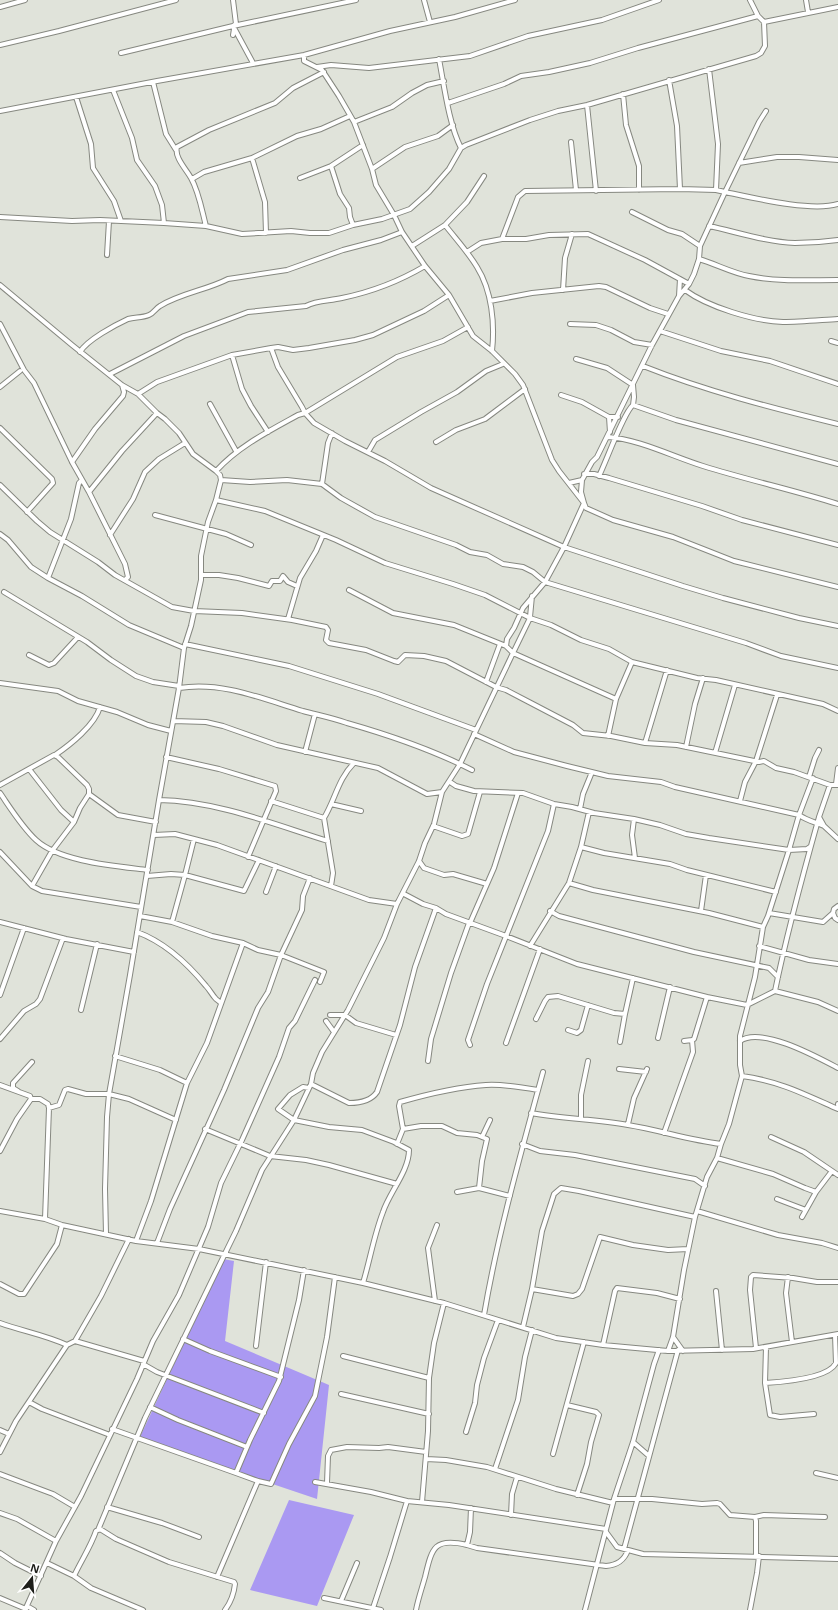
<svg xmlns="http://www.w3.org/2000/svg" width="838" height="1610" font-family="'Open Sans',sans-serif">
<rect width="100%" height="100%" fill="#e0e3da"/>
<path fill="#aa99f2" d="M 223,1259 L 234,1261 L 225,1341 L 329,1385 L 317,1499 L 139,1439 Z
M 289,1500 L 354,1515 L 317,1606 L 250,1590 Z"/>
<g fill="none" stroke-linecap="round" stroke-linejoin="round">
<defs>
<path id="minor" d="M 424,0 L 430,22
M 806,0 L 808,12
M 0,7 L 25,0
M 764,22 L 838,7
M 233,26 L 253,63
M 233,35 L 234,29 L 233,26 L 236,24 L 233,0
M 0,45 L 59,31 L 176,0
M 121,53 L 233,26 L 356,0
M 304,55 L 304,61 L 322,70 L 339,96 L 354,122 L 372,169 L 376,185 L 394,215 L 402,232 L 425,266 L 449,295 L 473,336 L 492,351 L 515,374 L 523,385 L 552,460 L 559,471 L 584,503 L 586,508 L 613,520 L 673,537 L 734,561 L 838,587
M 439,59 C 444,85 449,125 461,148
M 317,67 L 331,65 L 369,68 L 470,56 L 528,36 L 602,20 L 659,0
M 709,69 L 718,144 L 716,190
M 669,80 L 677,126 L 680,189
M 153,82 L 166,134 L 176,150
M 113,90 L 132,138 L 137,160 L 155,186 L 162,205 L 164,223
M 623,94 L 626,125 L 639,166 L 639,190
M 76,97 L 91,144 L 93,168 L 114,201 L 121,221
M 448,103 L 504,84 L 521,76 L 549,72 L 590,63 L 638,48 L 758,16
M 587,105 L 596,191
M 0,111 L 157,81 L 304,55 L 390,31 L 455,17 L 515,0
M 354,122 L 392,107 L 412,93 L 427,85 L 444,81
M 571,142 L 576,190
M 252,158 L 265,202 L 266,233
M 739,163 L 777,157 L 799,157 L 838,160
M 331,166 L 340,194 L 349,208 L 350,217 L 353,225
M 372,169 L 405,147 L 438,136 L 453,125
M 300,178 L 331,166 L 363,145
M 192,179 L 204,172 L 252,158 L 297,136 L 321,129 L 350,116
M 632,212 L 668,230 L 682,234 L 700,246
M 0,217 L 72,221 L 100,220 L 164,223 L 206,226 L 242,234 L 291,231 L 310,233 L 329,233 L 353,225 L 382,219 L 410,209 L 429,192 L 449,169 L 461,148 L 466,145 L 530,120 L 558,111 L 587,105 L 756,56 L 761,53 L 765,46 L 764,22 L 758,16 L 750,0
M 445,225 C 456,239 468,252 477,267 C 492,291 495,324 492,351
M 206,226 C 202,211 199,192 191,178 C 186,169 174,157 177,147 L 209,130 L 275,103 L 293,88 L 324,72
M 709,226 C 737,232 766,242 795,243 C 809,243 824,242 838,240
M 502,239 L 518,197 L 525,191 L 680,189 L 716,190 L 725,192 L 759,122 L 766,111
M 412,246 L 445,225 L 467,202 L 484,176
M 467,252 L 481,243 L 502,239 L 526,239 L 549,235 L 588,234 L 645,260 L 689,284
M 107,255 L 109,221
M 699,259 C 716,264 732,273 749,276 C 778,282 808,280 838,280
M 0,285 L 72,345 L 122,385 L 138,394 L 157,413 L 165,419 L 179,433 L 193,454 L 216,471 L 220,475 L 221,480 L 216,500 L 208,522 L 201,556 L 201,580 L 191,626 L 184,648 L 179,688 L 159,800 L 130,975 L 109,1094 L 107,1117 L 105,1189 L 106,1234
M 563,290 L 565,258 L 572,234
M 685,290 C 708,307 754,321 783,322 C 800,322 821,320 838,319
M 679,296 L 680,279
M 490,301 L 532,293 L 599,286 L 606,287 L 650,308 L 668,314
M 0,324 L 24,370 L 34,383 L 72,462 L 89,492 L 125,564 L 128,577 L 125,580
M 570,324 L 596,325 L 611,330 L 634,342 L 652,345
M 660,331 L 721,351 L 770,361 L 838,384
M 831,341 L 838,343
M 271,348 L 278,347 L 293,350 L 309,348 L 355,340 L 373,335 L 424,311 L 449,295
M 80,352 C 87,340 115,325 128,319 C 135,317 142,318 149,315 C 154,313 156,308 160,306 C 181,293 207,290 228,279 L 287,270 L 343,250 L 381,240 L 402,232
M 232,355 L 242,389 L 251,406 L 268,432
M 576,359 L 607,368 L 633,385 L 634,397 L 633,405
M 643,366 C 706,391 772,408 838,424
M 110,374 L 184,336 L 248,312 L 306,306 C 317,300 329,301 342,298 C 371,292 398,282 425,266
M 0,387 L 20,371
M 138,394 L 157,382 L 232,355 L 271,348 L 278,367 L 302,407 L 305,413 L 397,357 L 443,341 L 468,327
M 561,395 L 582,402 L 609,417 L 618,417
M 210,404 L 236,451
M 609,417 L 610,432
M 0,428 L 52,479 L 53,483 L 27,512
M 608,437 C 638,439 674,457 703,466 C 748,480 793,490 838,504
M 436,442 L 456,430 L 485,419 L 525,389
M 368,452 L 375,440 L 421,412 L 457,392 L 486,371 L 503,364
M 72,462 L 95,429 L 123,396 L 124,392 L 122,385
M 216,471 C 239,446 269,431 298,415 L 305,413 L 314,423 L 345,441 L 385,461 L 431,488 L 564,547 L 683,586 L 723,598 L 799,618 L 838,626
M 584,474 L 594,474 L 609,478 L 702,506 L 742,520 L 838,545
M 599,476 C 606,462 624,412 633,405 L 676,420 L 838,464
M 221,480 L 250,482 L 287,480 L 322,484 L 341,498 L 375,517 L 456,545 L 470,552 L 487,555 L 503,564 L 523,567 L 533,572 L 545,582 L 746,643 L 781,656 L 838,668
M 569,483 L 582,480
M 322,484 L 328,443 L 332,433
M 0,485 L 37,521 L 50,532 L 98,562 L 115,575 L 172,607 L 194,611 L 242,613 L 292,620 L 326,627 L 328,630 L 326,640 L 329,643 L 366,650 L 394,661 L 398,662 L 405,655 L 424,656 L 446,661 L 496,687 L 506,690 L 529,702 L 573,725 L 583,733 L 611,736 L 645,743 L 677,745 L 759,762 L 764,761 L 776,768 L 794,772 L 830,785 L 838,785
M 89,492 L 122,451 L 157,413
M 216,500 L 265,511 L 336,540 L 385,563 L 453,584 L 485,595 L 530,618 L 551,625 L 581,640 L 609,649 L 632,662 L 697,678 L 716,680 L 823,704 L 838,711
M 155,515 L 226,534 L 251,545
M 0,534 L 8,540 L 31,567 L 48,578 L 82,596 L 129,625 L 184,648
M 110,535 L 133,499 L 145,472 L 159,459 L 185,443
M 201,575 L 219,575 L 238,578 L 269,586 L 272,581 L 280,581 L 283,576 L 288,582 L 297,586
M 48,578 L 71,519 L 79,483 L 81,481
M 349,590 L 393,613 L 454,625 L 506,646
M 4,592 L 87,642 L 111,660 L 136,676 L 153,682 L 179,686
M 530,617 L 532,596
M 530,618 L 513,653 L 616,699
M 288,619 L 300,578 L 316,551 L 323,535
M 185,644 L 289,666 L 378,694 L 476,730
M 29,655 L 49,665 L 54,663 L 78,637
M 486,682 L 500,644
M 0,683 L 58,691 L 78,701 L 117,712 L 148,725 L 171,731
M 179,688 C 222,681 263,699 303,711 C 318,715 333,718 347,723 C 389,735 433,750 472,770
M 173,721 L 206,722 L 223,726 L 277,745 L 378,768 L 427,794 L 442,792
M 474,734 L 514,752 L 567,766 L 608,776 L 661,782 L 675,787 L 799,815 C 808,821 815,822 824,826
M 608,736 L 616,699 L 632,662
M 645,743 L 667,670
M 686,747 L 695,704 L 703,678
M 305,752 L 315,714
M 715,753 L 735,685
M 55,755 C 70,745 95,725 100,707
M 166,757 L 219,769 L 275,786 L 276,791 L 248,857
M 29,769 L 61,810 L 74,822
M 809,777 L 815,758 L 819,750
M 450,782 L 456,786 L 474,791 L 523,793 L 554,804 L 572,807 L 594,813 L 634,819 L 660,825 L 686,834 L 709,838 L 789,850 L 807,849 L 810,847
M 836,784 L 838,768
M 0,785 L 54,755 L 58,757 L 87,785 L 89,789 L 89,794 L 80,808 L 74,822 L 52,851 L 32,886
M 830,785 L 819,817 L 824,826 L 838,839
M 0,793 C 11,809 22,827 36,840 C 60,862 116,866 148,870
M 89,794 L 118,815 L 156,822
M 159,800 C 217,801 273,824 328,841
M 271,801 L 324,818
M 740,801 L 745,782 L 756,761 L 777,695
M 331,804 L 361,811
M 580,809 L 583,794 L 592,772
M 634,819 L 632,835 L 635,858
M 433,826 L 462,836 L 468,834 L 480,792
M 154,835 L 175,834 L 217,845 L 369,900 L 397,904
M 581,847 L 604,853 L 670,864 L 687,870 L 776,892
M 0,852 L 32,886 L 42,891 L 141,907
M 419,861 L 424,868 L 444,875 L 453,874 L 487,884
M 147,876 L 171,874 L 185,875 L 194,839
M 569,883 L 593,890 L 709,913 L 763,927
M 331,886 L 333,873 L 324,818 C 335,800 338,779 354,763
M 266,892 L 276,866
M 404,894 L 423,904 L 436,908 L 446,914 L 506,936 L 577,964 L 707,997 L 747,1005 L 775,991 L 818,1002 L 838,1011
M 550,911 L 559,916 L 694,952 L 769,968 L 778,977
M 701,911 L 706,875
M 769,913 L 823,922 L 833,913 L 834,909 L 838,906
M 833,913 L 835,918 L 838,920
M 140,916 L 172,922 L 212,936 L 243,943 L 258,950 L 281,955 L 324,972 L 320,982
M 0,922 L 66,939 L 134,952
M 172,922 L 185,875 L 244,891 L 259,860
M 470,923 L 494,868 L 518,793
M 137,932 C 164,942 188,964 206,986 C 210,990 212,995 216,999 L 221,1003
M 530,946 L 569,883 L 581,847 L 589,812
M 759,946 L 809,960 L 838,964
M 775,991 C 787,932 803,874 819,817
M 0,995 L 24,928
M 81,1010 L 97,944
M 330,1015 L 345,1015 L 356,1023 L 396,1035
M 536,1019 L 545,1001 L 548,997 L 558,996 L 614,1013 L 625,1014 L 633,978
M 326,1021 L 334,1032
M 568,1030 L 577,1033 L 581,1030 L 588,1005
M 658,1038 L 670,987
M 0,1039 L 24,1011 L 36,1004 L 40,999 L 63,938
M 684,1041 L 692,1040 L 694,1039 L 707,997
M 740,1041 C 761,1026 817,1057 838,1068
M 620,1042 L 625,1014
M 506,1043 L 540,949
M 470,1045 L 468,1040 L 487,984 L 548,831 L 554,804
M 115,1056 L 160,1070 L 187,1083
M 428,1061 L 431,1039 L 451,973 L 469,923
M 619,1069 L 646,1072
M 742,1076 C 779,1081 804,1094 838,1109
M 311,1084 L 349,1103 C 359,1103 371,1101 377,1092 L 400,1025 L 415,967 L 436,908
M 0,1085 L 30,1096 L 31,1099
M 309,1088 L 303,1087 L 290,1095 L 278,1109 L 294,1120 L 329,1127 L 362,1130 L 394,1142 L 409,1150 C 409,1171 389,1193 383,1212 C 374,1235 370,1260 363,1283
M 18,1091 L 13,1088 L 13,1083 L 32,1062
M 31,1099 L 40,1099 L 48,1104 L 49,1108 L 45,1219
M 838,1104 L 838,1105
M 49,1108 L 59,1105 L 65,1090 L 68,1089 L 86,1094 L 109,1094 L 129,1099 L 176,1120
M 531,1113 C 563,1119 596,1119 628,1125 C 659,1130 689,1140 721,1144
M 581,1119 L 581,1095 L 588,1061
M 628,1124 L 634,1098 L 647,1069
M 205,1129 L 270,1156 L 306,1160 L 329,1165 L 397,1184
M 403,1129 L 399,1106 L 400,1102 C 428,1094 457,1087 486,1085 C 503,1084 521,1087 538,1090
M 664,1133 L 693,1052 L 692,1040
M 482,1137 L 490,1120
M 771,1137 L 804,1152 L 838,1175
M 397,1144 L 403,1129 L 421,1126 L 442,1126 L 457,1133 L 477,1135 L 487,1139 L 482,1161 L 479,1188
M 522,1144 L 540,1151 L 575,1155 L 695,1179 L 705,1186
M 0,1151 L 17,1119 L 31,1099
M 717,1158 L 773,1174 L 805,1188 L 816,1192
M 457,1192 L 479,1188 L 510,1196
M 777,1199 L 806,1210
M 0,1211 L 45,1219 L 62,1225 L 136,1241 L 199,1249 L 363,1283 L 444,1303 L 556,1338 L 603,1345 L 668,1351 L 753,1349 L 838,1334
M 697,1211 L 778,1235 L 822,1243 L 838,1248
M 802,1217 L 816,1192 L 832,1171
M 136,1241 L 151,1201 L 187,1083 L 207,1043 L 243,943
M 157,1243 L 170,1209 L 224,1090 L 258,1008 L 268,992 L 281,955 L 302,910 L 303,896 L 310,878
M 788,1277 L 786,1293 L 792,1342
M 0,1284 L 19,1294 L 24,1294 L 57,1244 L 62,1225
M 532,1289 L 573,1296 L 578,1294 L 582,1289 L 600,1237 L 633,1245 L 668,1250 L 688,1249
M 716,1291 L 722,1350
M 435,1301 L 428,1248 L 437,1225
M 484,1315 C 498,1233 521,1153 543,1072
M 0,1323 C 22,1331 46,1335 67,1345
M 523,1327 L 532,1289 L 542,1231 L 554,1194 L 561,1188 L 579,1191 L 695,1217
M 673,1337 L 683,1351
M 183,1339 L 210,1351 L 281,1377
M 75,1341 L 144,1361
M 603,1345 L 615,1291 L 617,1288 L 657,1293 L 680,1299
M 256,1346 L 266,1262
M 766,1347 L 765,1383 L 770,1415 L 780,1417 L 814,1414
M 756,1348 L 750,1290 L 751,1277 L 753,1275 L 793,1278 L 817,1282 L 838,1282
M 668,1351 L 673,1337 L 684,1270 L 695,1217 L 707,1177 L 717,1158 L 721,1144 L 729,1124 L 742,1076 L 740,1065 L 740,1036 L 755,977 L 763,927 L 768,916 L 789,850 L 799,815 L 813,778
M 343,1356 L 429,1378
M 143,1364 L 157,1372 L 264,1413
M 765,1383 C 781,1382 828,1379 836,1363 L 835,1335
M 341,1394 L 429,1414
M 29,1402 L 42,1409 L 110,1435
M 567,1405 L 596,1412 L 599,1415 L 591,1442 L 587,1464 L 577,1495
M 150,1407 L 178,1420 L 247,1447
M 112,1429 L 236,1473 L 250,1440 L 279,1381 L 299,1300 L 304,1270
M 0,1430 L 9,1434
M 466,1432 L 475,1403 L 477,1385 L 484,1358 L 498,1320
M 633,1442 L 649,1456
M 0,1452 L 16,1421 L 67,1345 L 75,1341 L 101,1296 L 129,1239
M 553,1454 L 584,1342
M 426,1459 L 446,1460 L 487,1467 L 556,1489 L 613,1503
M 495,1469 L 518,1400 L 525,1357 L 532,1330
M 236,1473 L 258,1481
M 816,1473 L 838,1478
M 0,1474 L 53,1494 L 75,1507
M 315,1482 L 371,1492 L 407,1501
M 327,1483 L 328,1456 L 331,1450 L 347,1447 L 379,1448 L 388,1447 L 426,1452
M 614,1499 L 652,1499 L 702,1504 L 717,1503 L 720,1504 L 730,1515 L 755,1517 L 756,1521 L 756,1556
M 422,1502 L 428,1431 L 429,1378 L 434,1343 L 444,1303
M 107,1507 L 162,1523 L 199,1537
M 0,1513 L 17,1519 L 56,1541
M 511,1515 L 512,1494 L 517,1477
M 755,1517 L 764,1515 L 825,1517
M 98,1530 L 145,1418 L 236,1231 L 262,1170 L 294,1120 L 311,1084 L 313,1073 L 322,1052 L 348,1010 L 384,938 L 397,904 L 419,861 L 425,843 L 434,824 L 442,792 L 460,764 L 513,653 L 506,646 L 507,639 L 514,628 L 523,608 L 545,582 L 564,547 L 584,503 L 581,492 L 582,480 L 592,462 L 597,457 L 652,345 L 679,296 L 689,284 L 694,274 L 699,259 L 700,246 L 725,192 C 754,198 811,212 838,204
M 606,1532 L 617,1547 L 643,1554 L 838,1559
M 467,1545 L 477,1548 L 606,1566 C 617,1565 624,1561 628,1550
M 624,1549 L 678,1350
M 0,1553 L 15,1563 L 41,1576
M 47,1563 L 74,1576 L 91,1588 L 143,1610
M 74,1576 C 81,1561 91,1546 96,1531 L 100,1529 L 116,1539 L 169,1562 L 234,1582 L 235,1584 C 234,1593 231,1602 225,1610
M 217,1577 L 258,1481 L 271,1484 L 289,1444 L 315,1396 L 327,1337 L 335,1277
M 0,1598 L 26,1609
M 324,1598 L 381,1610
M 341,1601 L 357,1563
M 27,1606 L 34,1610
M 373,1608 L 390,1557 L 407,1501 L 449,1505 L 606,1529
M 25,1610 L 56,1541 L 81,1496 L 137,1379 L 153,1341 L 179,1295 L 208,1227 L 221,1183 L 242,1140 L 279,1057 L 289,1028 L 295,1021 L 315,980
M 416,1610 C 418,1599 422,1588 425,1577 C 432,1548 434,1537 467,1545 L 470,1532 L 471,1508
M 585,1610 L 614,1499 L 633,1442 L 654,1364 L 659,1350
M 750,1610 L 757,1573 L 759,1556"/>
</defs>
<use href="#minor" stroke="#868880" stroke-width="6"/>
<use href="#minor" stroke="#fff" stroke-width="4"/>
</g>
<g transform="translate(32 1578) rotate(17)" stroke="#ffffff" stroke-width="3" paint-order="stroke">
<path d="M0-3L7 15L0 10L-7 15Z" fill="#1d1e1a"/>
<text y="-6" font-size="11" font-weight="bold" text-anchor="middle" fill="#1d1e1a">N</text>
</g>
</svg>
